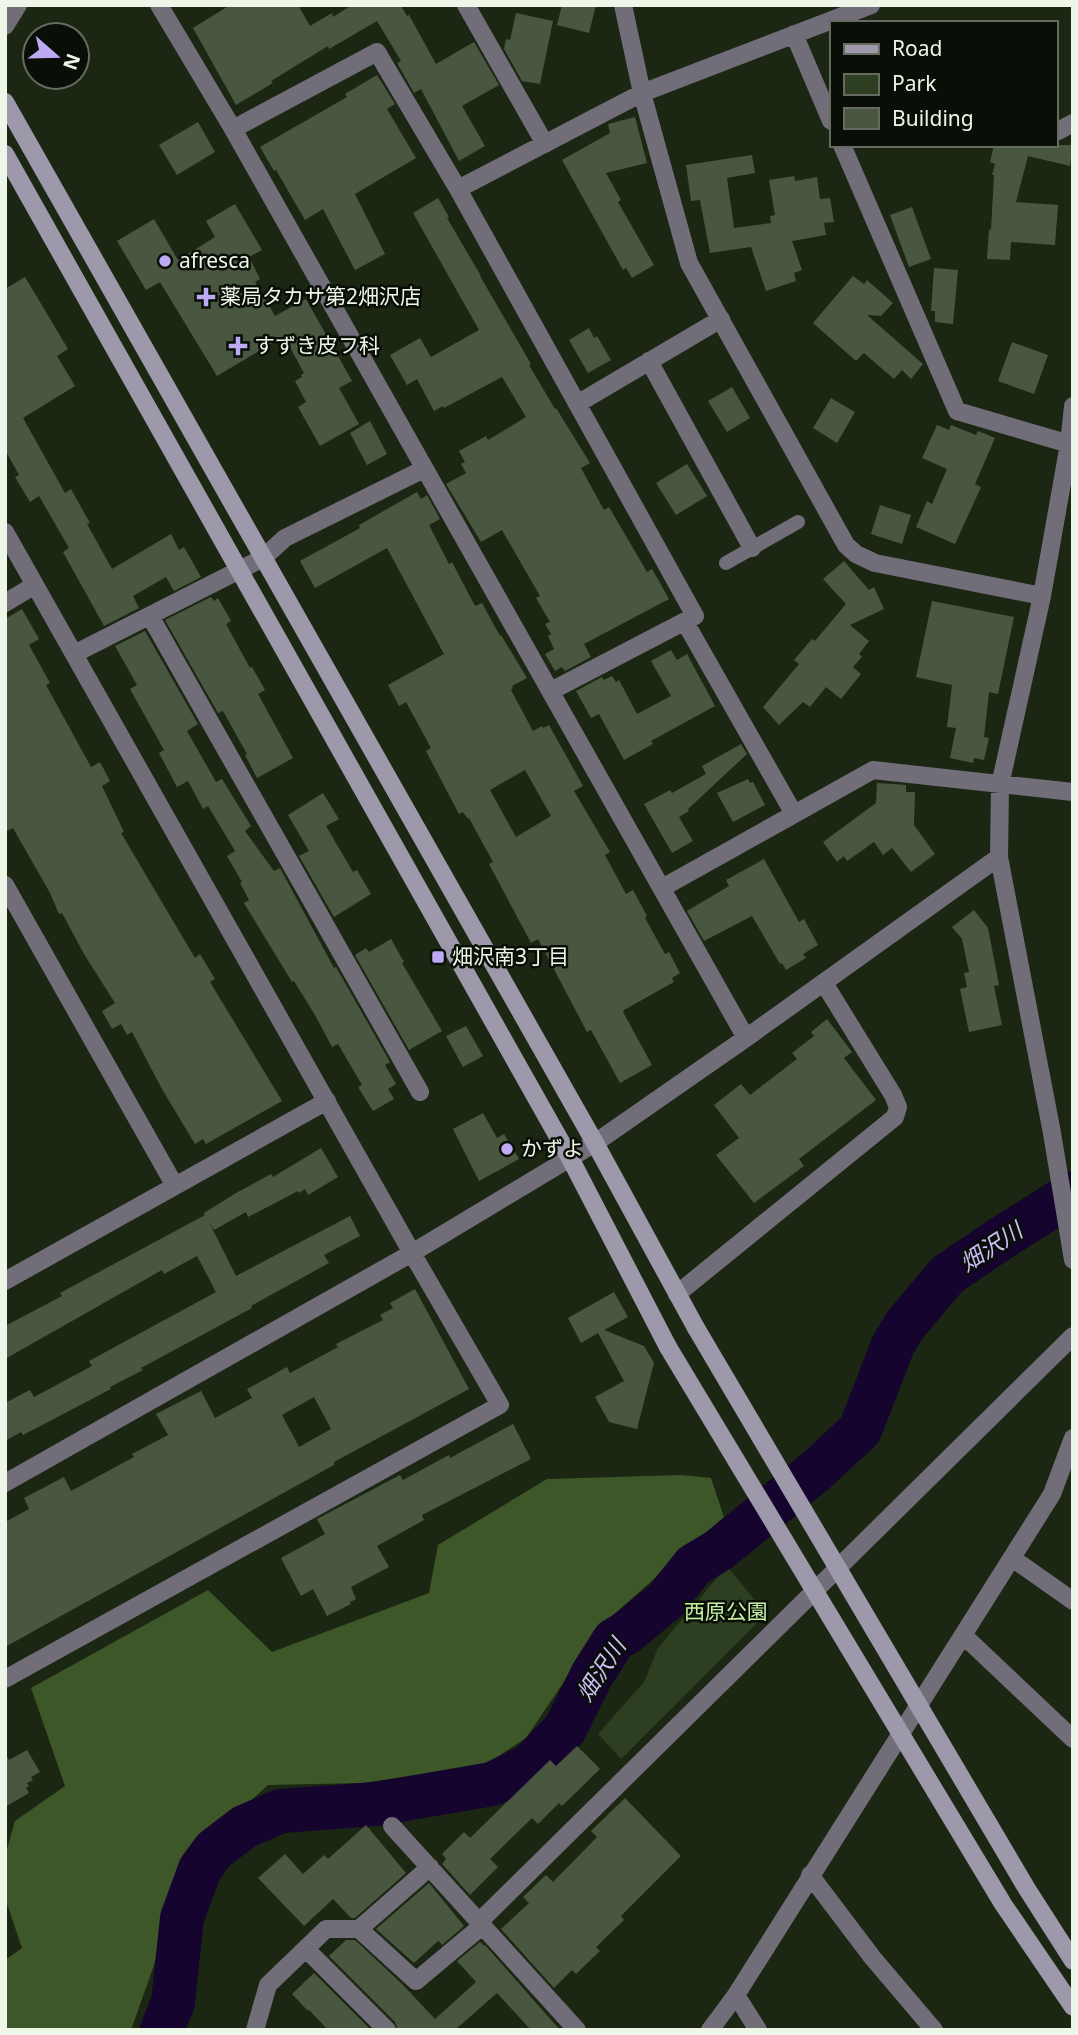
<svg xmlns="http://www.w3.org/2000/svg" width="1078" height="2035" font-family="'Noto Sans','Noto Sans JP',sans-serif">
<rect width="100%" height="100%" fill="#1c2713"/>
<path fill="#2e3e21" d="M 727,1566 L 766,1614 L 621,1759 L 598,1734 L 644,1682 L 658,1648 Z"/>
<path fill="#3e5728" d="M 681,1475 L 711,1478 L 724,1517 L 603,1624 L 526,1738 L 485,1765 L 362,1783 L 268,1785 L 182,1864 L 154,1965 L 131,2030 L 5,2030 L 5,1960 L 22,1948 L 5,1898 L 5,1856 L 15,1821 L 65,1786 L 31,1688 L 208,1590 L 272,1652 L 429,1593 L 438,1545 L 547,1479 Z"/>
<g fill="none" stroke-linecap="round" stroke-linejoin="round">
<path stroke="#15042d" stroke-width="44" d="M 162,2030 L 173,2002 L 182,1918 L 200,1869 L 214,1850 L 244,1827 L 281,1811 L 376,1804 L 492,1784 L 529,1766 L 565,1729 L 592,1675 L 614,1640 L 626,1633 L 665,1601 L 694,1565 L 719,1550 L 817,1470 L 860,1430 L 893,1345 L 905,1325 L 947,1275 L 1000,1239 L 1073,1193"/>
</g>
<path fill="#4a5740" fill-rule="evenodd" d="M 230,5 L 298,5 L 310,26 L 332,13 L 333,17 L 352,5 L 403,5 L 401,6 L 407,16 L 409,15 L 436,64 L 474,42 L 499,85 L 462,106 L 485,146 L 459,161 L 421,89 L 414,93 L 397,63 L 401,61 L 377,21 L 329,49 L 328,46 L 271,81 L 273,83 L 236,105 L 193,28 Z
M 562,5 L 596,5 L 589,33 L 557,25 Z
M 516,13 L 553,21 L 540,84 L 522,81 L 504,49 L 506,39 L 510,40 Z
M 377,75 L 395,104 L 387,109 L 416,158 L 355,194 L 385,254 L 355,270 L 323,209 L 305,220 L 276,170 L 274,171 L 260,147 L 347,97 L 345,94 Z
M 635,117 L 647,163 L 606,173 L 621,200 L 618,202 L 654,265 L 632,278 L 626,268 L 623,270 L 562,160 L 610,133 L 608,124 Z
M 198,122 L 215,152 L 177,175 L 159,145 Z
M 994,145 L 1073,145 L 1070,166 L 1028,156 L 1016,202 L 1058,205 L 1055,245 L 1011,242 L 1010,260 L 987,259 L 989,229 L 991,230 L 994,175 L 992,175 L 995,164 L 990,162 Z
M 752,155 L 755,173 L 727,178 L 734,228 L 771,223 L 770,216 L 775,215 L 769,180 L 794,176 L 795,181 L 817,177 L 820,199 L 830,198 L 834,222 L 824,223 L 826,235 L 792,241 L 802,270 L 794,273 L 796,281 L 766,291 L 751,247 L 710,253 L 700,200 L 691,201 L 686,165 Z
M 438,198 L 449,217 L 447,218 L 481,276 L 480,276 L 531,364 L 529,365 L 555,409 L 556,408 L 590,463 L 581,468 L 604,510 L 609,507 L 647,572 L 652,569 L 669,599 L 584,644 L 591,657 L 565,671 L 562,667 L 555,671 L 545,654 L 554,649 L 548,636 L 551,634 L 545,624 L 550,622 L 536,598 L 540,596 L 502,530 L 481,542 L 446,484 L 466,473 L 461,464 L 465,462 L 459,451 L 486,436 L 488,440 L 526,417 L 502,377 L 444,408 L 443,406 L 434,411 L 417,379 L 407,385 L 390,355 L 420,338 L 431,357 L 479,330 L 413,213 Z
M 235,204 L 262,250 L 249,257 L 260,279 L 255,282 L 275,316 L 306,299 L 352,381 L 339,388 L 359,424 L 320,446 L 298,407 L 306,402 L 295,381 L 302,377 L 301,375 L 304,373 L 284,336 L 217,376 L 160,282 L 146,290 L 117,241 L 154,219 L 178,260 L 215,237 L 206,221 Z
M 912,207 L 931,259 L 909,267 L 890,215 Z
M 934,268 L 958,270 L 953,324 L 935,322 L 935,311 L 931,311 Z
M 853,276 L 864,284 L 867,280 L 893,303 L 881,316 L 867,315 L 923,364 L 911,379 L 902,370 L 894,379 L 864,353 L 856,361 L 813,323 Z
M 25,277 L 68,349 L 57,356 L 75,386 L 23,418 L 65,493 L 71,489 L 90,523 L 87,524 L 112,569 L 171,534 L 179,550 L 184,547 L 201,577 L 174,591 L 166,577 L 133,596 L 139,608 L 104,626 L 63,552 L 69,548 L 39,496 L 30,502 L 15,477 L 19,475 L 5,450 L 5,289 Z
M 589,328 L 594,338 L 597,336 L 611,360 L 588,373 L 569,340 Z
M 1012,342 L 1048,355 L 1034,394 L 998,381 Z
M 732,387 L 750,418 L 727,432 L 708,401 Z
M 831,398 L 855,412 L 837,443 L 813,428 Z
M 370,421 L 387,454 L 367,465 L 350,433 Z
M 937,425 L 949,430 L 951,425 L 976,435 L 978,431 L 995,438 L 975,484 L 981,487 L 955,544 L 916,527 L 927,501 L 932,504 L 947,469 L 922,458 Z
M 687,464 L 707,496 L 676,515 L 656,483 Z
M 417,492 L 421,499 L 427,495 L 440,519 L 429,525 L 449,564 L 452,562 L 475,606 L 482,603 L 500,636 L 501,635 L 527,678 L 512,686 L 513,688 L 511,690 L 533,731 L 542,726 L 543,728 L 549,725 L 583,786 L 574,791 L 610,852 L 605,855 L 626,894 L 633,890 L 647,916 L 645,918 L 665,954 L 669,952 L 680,973 L 672,978 L 674,982 L 624,1010 L 623,1012 L 652,1065 L 620,1083 L 591,1030 L 587,1032 L 538,939 L 531,943 L 489,864 L 493,862 L 469,818 L 468,819 L 463,812 L 459,814 L 426,751 L 431,748 L 406,702 L 399,706 L 388,685 L 444,654 L 387,548 L 315,588 L 300,561 L 360,528 L 359,525 ZM 525,770 L 551,816 L 516,837 L 490,790 Z
M 880,505 L 911,515 L 902,544 L 871,534 Z
M 844,561 L 869,590 L 874,587 L 884,609 L 850,625 L 869,641 L 859,654 L 862,657 L 853,667 L 861,674 L 841,699 L 826,687 L 810,707 L 803,702 L 779,725 L 763,707 L 799,664 L 794,660 L 812,639 L 815,641 L 846,604 L 823,579 Z
M 211,597 L 214,601 L 218,598 L 231,621 L 226,624 L 250,668 L 252,667 L 265,690 L 258,694 L 293,758 L 257,778 L 245,755 L 247,754 L 223,711 L 218,713 L 165,620 Z
M 932,601 L 1014,617 L 998,694 L 989,692 L 984,737 L 989,738 L 984,760 L 974,758 L 973,763 L 950,758 L 956,728 L 947,727 L 952,685 L 916,677 Z
M 22,609 L 39,639 L 29,645 L 50,683 L 46,685 L 91,767 L 100,762 L 110,781 L 102,786 L 124,832 L 121,833 L 195,958 L 200,954 L 215,979 L 210,982 L 282,1101 L 206,1144 L 203,1139 L 195,1144 L 162,1089 L 132,1032 L 127,1035 L 121,1024 L 112,1029 L 102,1011 L 115,1003 L 84,954 L 62,913 L 59,914 L 50,893 L 13,828 L 5,832 L 5,619 Z
M 145,631 L 198,724 L 187,731 L 216,782 L 222,779 L 251,826 L 245,831 L 274,871 L 280,868 L 334,968 L 336,967 L 390,1062 L 385,1065 L 396,1084 L 388,1089 L 394,1099 L 373,1111 L 358,1087 L 362,1085 L 338,1044 L 332,1047 L 315,1015 L 294,981 L 292,982 L 244,903 L 249,900 L 240,883 L 242,882 L 227,856 L 235,851 L 208,806 L 203,809 L 188,781 L 177,787 L 159,753 L 164,750 L 130,689 L 137,685 L 115,646 Z
M 671,650 L 677,660 L 687,654 L 715,706 L 651,741 L 653,744 L 624,760 L 599,714 L 591,718 L 576,691 L 602,677 L 604,680 L 612,676 L 616,682 L 619,680 L 637,714 L 671,696 L 651,661 Z
M 741,744 L 747,754 L 688,809 L 689,811 L 679,817 L 693,841 L 672,853 L 644,804 L 670,790 L 672,793 L 706,774 L 702,766 Z
M 748,779 L 750,783 L 753,782 L 765,805 L 733,822 L 717,793 Z
M 877,783 L 906,785 L 906,792 L 915,792 L 914,825 L 935,854 L 911,872 L 892,848 L 883,855 L 874,842 L 847,861 L 844,856 L 837,862 L 823,842 L 876,803 Z
M 323,793 L 339,819 L 326,826 L 353,872 L 357,870 L 371,894 L 334,917 L 299,856 L 309,851 L 288,815 Z
M 764,859 L 799,922 L 804,919 L 818,945 L 803,954 L 806,958 L 786,970 L 782,963 L 780,964 L 752,916 L 704,941 L 687,911 L 729,886 L 726,880 Z
M 974,910 L 988,928 L 999,985 L 994,986 L 1002,1025 L 969,1032 L 960,989 L 967,987 L 964,973 L 969,972 L 962,939 L 952,927 Z
M 391,939 L 404,962 L 402,963 L 442,1031 L 409,1050 L 355,955 L 366,948 L 369,952 Z
M 827,1019 L 852,1052 L 844,1058 L 876,1100 L 799,1159 L 804,1166 L 754,1203 L 716,1155 L 739,1138 L 714,1105 L 741,1084 L 750,1095 L 797,1059 L 792,1053 L 814,1036 L 811,1032 Z
M 466,1026 L 483,1056 L 463,1067 L 446,1036 Z
M 483,1113 L 497,1138 L 504,1134 L 519,1159 L 479,1181 L 453,1129 Z
M 321,1148 L 338,1177 L 308,1195 L 305,1189 L 299,1193 L 298,1191 L 248,1217 L 246,1212 L 214,1230 L 208,1220 L 236,1276 L 350,1216 L 360,1236 L 324,1255 L 329,1263 L 251,1306 L 252,1308 L 141,1368 L 143,1370 L 110,1387 L 111,1389 L 23,1435 L 21,1432 L 5,1441 L 5,1403 L 30,1390 L 34,1397 L 92,1366 L 89,1361 L 216,1292 L 197,1256 L 164,1274 L 162,1270 L 5,1359 L 5,1326 L 62,1296 L 60,1293 L 205,1215 L 204,1213 L 236,1193 L 271,1174 L 273,1177 Z
M 415,1289 L 469,1389 L 334,1462 L 334,1465 L 5,1647 L 5,1522 L 29,1509 L 24,1498 L 64,1477 L 71,1491 L 134,1457 L 132,1454 L 168,1435 L 156,1414 L 201,1391 L 215,1418 L 252,1398 L 247,1389 L 287,1367 L 290,1373 L 338,1347 L 336,1344 L 383,1320 L 380,1315 L 393,1308 L 390,1303 ZM 314,1397 L 331,1429 L 299,1447 L 282,1415 Z
M 614,1292 L 628,1317 L 604,1330 L 644,1346 L 654,1363 L 637,1429 L 609,1422 L 595,1397 L 624,1381 L 598,1333 L 581,1343 L 568,1318 Z
M 513,1424 L 531,1459 L 422,1515 L 424,1520 L 377,1546 L 389,1567 L 351,1587 L 356,1599 L 350,1602 L 351,1604 L 327,1616 L 313,1589 L 301,1596 L 281,1558 L 325,1534 L 317,1519 L 400,1475 L 403,1480 L 449,1455 L 450,1458 Z
M 577,1746 L 600,1769 L 562,1806 L 559,1803 L 538,1824 L 532,1818 L 490,1859 L 498,1867 L 470,1895 L 442,1864 L 446,1859 L 442,1854 L 464,1832 L 470,1838 L 550,1760 L 556,1766 Z
M 27,1750 L 40,1772 L 31,1777 L 33,1780 L 27,1783 L 29,1786 L 26,1788 L 29,1793 L 5,1807 L 5,1753 L 9,1760 Z
M 625,1798 L 681,1856 L 621,1916 L 624,1920 L 596,1947 L 600,1951 L 576,1974 L 572,1970 L 554,1988 L 501,1929 L 529,1903 L 523,1897 L 546,1875 L 553,1882 L 597,1837 L 591,1831 Z
M 366,1825 L 406,1873 L 355,1918 L 351,1918 L 333,1899 L 304,1926 L 258,1878 L 285,1854 L 303,1874 L 324,1855 L 328,1859 Z
M 429,1883 L 464,1926 L 442,1945 L 439,1941 L 437,1942 L 414,1963 L 376,1929 Z
M 346,1940 L 355,1940 L 402,1984 L 435,2019 L 476,1982 L 457,1961 L 480,1942 L 484,1946 L 485,1945 L 560,2030 L 531,2030 L 497,1993 L 455,2030 L 398,2030 L 395,2022 L 329,1956 Z
M 314,1973 L 371,2030 L 328,2030 L 309,2010 L 308,2011 L 292,1994 Z"/>
<g fill="none" stroke-linecap="round" stroke-linejoin="round">
<path stroke="#716e79" stroke-width="14" d="M 726,563 L 798,522"/>
<path stroke="#716e79" stroke-width="18" d="M 159,5 L 233,129 L 746,1038
M 466,5 L 545,144
M 623,5 L 642,93 L 689,263 L 846,545 L 856,554 L 875,563 L 1042,596
M 5,26 L 18,5
M 794,34 L 831,121
M 233,129 L 377,52 L 458,189 L 695,616 L 551,691
M 1058,131 L 1073,123
M 842,145 L 957,411 L 1073,445
M 458,189 L 642,93 L 871,5
M 649,361 L 752,548
M 577,404 L 721,319
M 1073,406 L 1069,444 L 1042,596 L 1000,785 L 999,857 L 1052,1133 L 1073,1260
M 5,532 L 412,1253 L 500,1405 L 5,1679
M 5,603 L 35,585
M 150,616 L 420,1092
M 685,622 L 794,814
M 74,654 L 263,558 L 285,538 L 424,469
M 5,885 L 175,1186
M 662,888 L 873,770 L 1073,792
M 5,1281 L 327,1101
M 677,1294 L 895,1117 L 898,1107 L 893,1095 L 824,983
M 5,1483 L 412,1253 L 595,1143 L 746,1038 L 999,857
M 1012,1558 L 1073,1601
M 963,1635 L 1073,1739
M 392,1826 L 577,2030
M 810,1875 L 872,1957 L 934,2030
M 480,1921 L 1073,1336
M 359,1929 L 416,1981 L 483,1925
M 306,1949 L 387,2030
M 736,1995 L 758,2030
M 255,2030 L 268,1985 L 326,1929 L 359,1929 L 430,1867
M 710,2030 L 736,1995 L 1052,1494 L 1073,1438"/>
<path stroke="#9d99ab" stroke-width="18" d="M 5,102 L 595,1143 L 696,1328
M 5,154 L 570,1158 L 668,1347"/>
<path stroke="#9d99ab" stroke-width="18" d="M 696,1328 L 1027,1889 L 1073,1961
M 668,1347 L 1003,1904 L 1073,2007"/>
</g>
<g fill="#bea9f5" stroke="#090e06" stroke-width="2.5">
<circle cx="165" cy="261" r="7"/>
<path d="M202.5 286.5h7v7h7v7h-7v7h-7v-7h-7v-7h7z"/>
<path d="M234.5 335.5h7v7h7v7h-7v7h-7v-7h-7v-7h7z"/>
<rect x="431" y="950" width="14" height="14" rx="3.5"/>
<circle cx="507" cy="1149" r="7"/>
</g>
<g text-anchor="middle" stroke-width="5" stroke-linejoin="round" paint-order="stroke">
<g font-size="21" fill="#eef6e8" stroke="#090e06" text-anchor="start">
<text x="179" y="268">afresca</text>
<text x="220" y="304">薬局タカサ第2畑沢店</text>
<text x="254" y="353">すずき皮フ科</text>
<text x="452" y="964">畑沢南3丁目</text>
<text x="521" y="1156">かずよ</text>
</g>
<g font-size="21" fill="#c5efa4" stroke="#090e06">
<text x="726" y="1619">西原公園</text>
</g>
<g font-size="23" font-style="italic" fill="#cbbbf8" stroke="#090e06">
<text transform="translate(991 1247) rotate(-33)" y="8">畑沢川</text>
<text transform="translate(601 1670) rotate(-57)" y="8">畑沢川</text>
</g>
</g>
<rect width="1078" height="2035" fill="none" stroke="#eef6e8" stroke-width="14"/>
<rect x="830" y="21" width="228" height="126" fill="#090e06" stroke="#656b60" stroke-width="2"/>
<rect x="844" y="44" width="35" height="10" fill="#9d99ab" stroke="#656b60" stroke-width="2"/>
<text x="892" y="56" font-size="21" fill="#eef6e8">Road</text>
<rect x="844" y="74" width="35" height="21" fill="#2e3e21" stroke="#656b60" stroke-width="2"/>
<text x="892" y="91" font-size="21" fill="#eef6e8">Park</text>
<rect x="844" y="108" width="35" height="21" fill="#4a5740" stroke="#656b60" stroke-width="2"/>
<text x="892" y="126" font-size="21" fill="#eef6e8">Building</text>
<g transform="translate(56 56) rotate(110)"><circle r="33" fill="#090e06" stroke="#656b60" stroke-width="2"/>
<path d="M0-5L12 26L0 18L-12 26Z" fill="#bea9f5"/>
<text y="-10" font-size="19" font-weight="bold" text-anchor="middle" fill="#eef6e8">N</text>
</g>
</svg>
